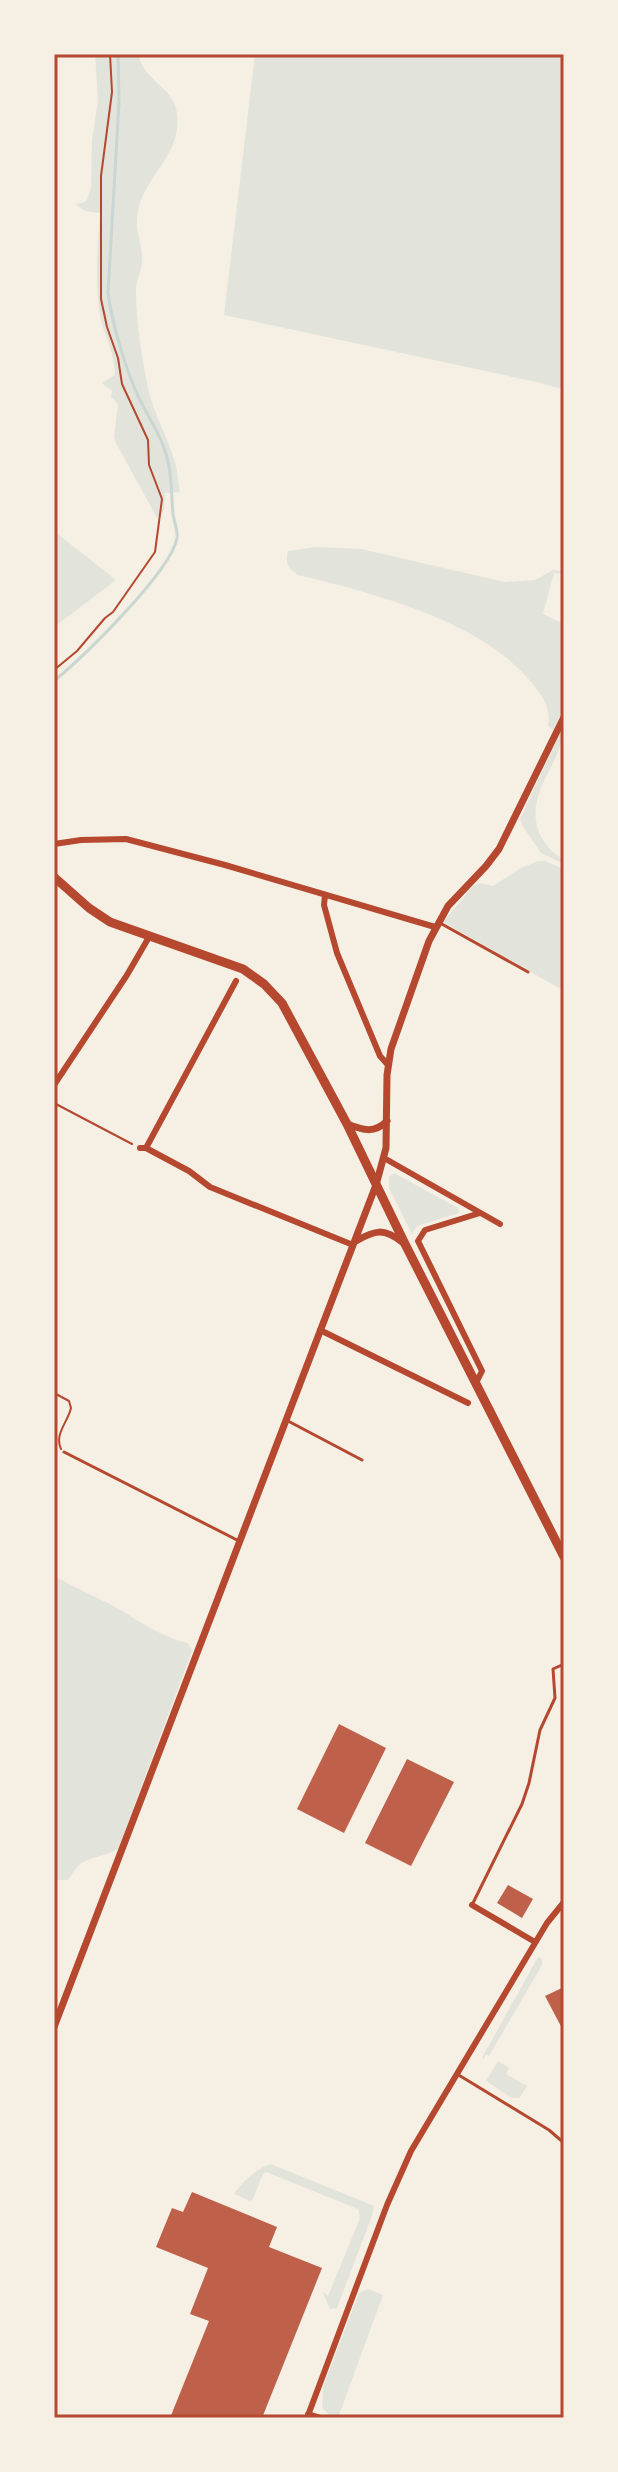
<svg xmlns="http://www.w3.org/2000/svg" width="618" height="2472" font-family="'IBM Plex Serif',serif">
<rect width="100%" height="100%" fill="#f6efe4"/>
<path fill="#e2e4dc" d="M 95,54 L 138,54 C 145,83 173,86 177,113 C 183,158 139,178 137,219 C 136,233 143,247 142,261 C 142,271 136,280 136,291 C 136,321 142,358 148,388 C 153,413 168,437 175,462 C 178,472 178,483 180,492 L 165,493 L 164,510 L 157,518 L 116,443 L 114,437 L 118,404 L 111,397 L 112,391 L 102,383 L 115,375 C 115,349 101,332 99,308 C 95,277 98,245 100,213 L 85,211 L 75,204 L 83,203 L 87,200 L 91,188 L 92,140 L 98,100 Z
M 255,54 L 564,54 L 564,390 L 541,383 L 224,315 Z
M 54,531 L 116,580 L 54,627 Z
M 316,547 L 361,549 L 505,582 L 535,580 L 553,570 L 564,571 L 564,574 L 554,573 L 543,614 L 564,624 L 564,708 L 553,730 L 548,726 C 551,708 543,696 531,682 C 480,620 373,593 298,575 C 288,568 285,563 288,551 Z
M 564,725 C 564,762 528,787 537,826 C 541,841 551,852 564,860 L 564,864 L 541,853 L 522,825 L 520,819 Z
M 538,861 L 545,861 L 564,869 L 564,991 L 443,922 L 473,886 L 480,883 L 493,886 L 521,868 Z
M 394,1173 L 458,1208 L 459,1213 L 417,1226 L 412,1234 L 389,1188 L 389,1177 Z
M 54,1576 C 72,1586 91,1595 110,1604 C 136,1618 159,1637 188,1643 L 192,1651 L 118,1849 C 107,1856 89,1857 80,1864 C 75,1868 72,1875 68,1880 L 54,1880 Z
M 538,1957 L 542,1959 L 542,1965 L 489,2056 L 486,2054 L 484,2059 L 482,2058 Z
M 498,2061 L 509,2068 L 506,2074 L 527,2086 L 519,2098 L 512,2098 L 486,2081 Z
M 271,2164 L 374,2206 L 372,2216 L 337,2308 L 330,2309 L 322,2291 L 328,2296 L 360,2218 L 358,2209 L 266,2172 L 263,2174 L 253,2199 L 250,2201 L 234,2194 C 242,2182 257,2168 271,2164 Z
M 368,2289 L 383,2295 L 338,2418 L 333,2418 L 322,2408 L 323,2387 L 359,2293 Z"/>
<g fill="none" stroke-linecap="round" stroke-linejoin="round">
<path stroke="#c9d6d2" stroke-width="3" d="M 54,681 C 82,658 171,572 177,538 C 178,530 174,522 173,514 C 171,492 172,469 164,448 C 158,430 147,415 139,398 C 126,371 112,323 108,293 L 119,102 L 118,54"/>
</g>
<path fill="#bf614a" d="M 339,1724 L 386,1748 L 344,1833 L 297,1809 Z
M 407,1759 L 454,1782 L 411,1866 L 365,1843 Z
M 508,1885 L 533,1899 L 522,1918 L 497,1903 Z
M 564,1987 L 564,2032 L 545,1996 Z
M 192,2192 L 277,2227 L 269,2247 L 322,2268 L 262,2418 L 170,2418 L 209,2321 L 190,2314 L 208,2268 L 156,2247 L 172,2208 L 183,2212 Z"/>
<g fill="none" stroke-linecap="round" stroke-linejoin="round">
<path stroke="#b5482f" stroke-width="2" d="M 54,670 L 77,651 L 105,618 L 113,612 L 155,552 L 162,499 L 149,465 L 148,440 L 122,384 L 118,358 L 107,327 L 101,299 L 101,176 L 112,92 L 110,54
M 54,1103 L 132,1144
M 56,1394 L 69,1401 L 71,1408 C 68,1422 54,1434 61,1449"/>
<path stroke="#b5482f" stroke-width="3" d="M 440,923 L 528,972
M 288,1421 L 362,1460
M 64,1452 L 239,1541
M 472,1905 L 522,1804 L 529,1783 L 540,1730 L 555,1698 L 553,1669 L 564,1664
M 457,2074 L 549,2130 L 564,2143"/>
<path stroke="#b5482f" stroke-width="6" d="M 54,844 L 81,840 L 126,839 L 225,865 L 435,927
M 325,895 L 324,905 L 337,953 L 380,1056 L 388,1065
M 54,1085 L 127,975 L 149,937
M 140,1148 L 146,1148 L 189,1171 L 210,1187 L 353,1245
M 146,1148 L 236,981
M 384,1158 L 500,1224
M 320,1330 L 468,1403
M 476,1383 L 482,1371 L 418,1241 L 425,1230 L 480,1213
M 472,1905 L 535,1942
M 308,2414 L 321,2418
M 307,2418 L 387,2205 L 411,2151 L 547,1923 L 564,1902"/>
<path stroke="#b5482f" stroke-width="7" d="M 347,1124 C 363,1130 374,1134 387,1121
M 356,1241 C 375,1230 384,1228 402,1242
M 54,2027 L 376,1185 L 386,1148 L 387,1075 L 391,1049 L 429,941 L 448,906 L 486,866 L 499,849 L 564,717"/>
<path stroke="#b5482f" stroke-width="9" d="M 54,877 L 89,908 L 110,922 L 243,969 L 264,984 L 282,1003 L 347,1124 L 405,1244 L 564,1557"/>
</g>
<rect width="618" height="2472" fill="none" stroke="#f6efe4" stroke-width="112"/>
<rect x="56" y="56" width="506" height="2360" fill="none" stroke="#b5482f" stroke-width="3"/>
</svg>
